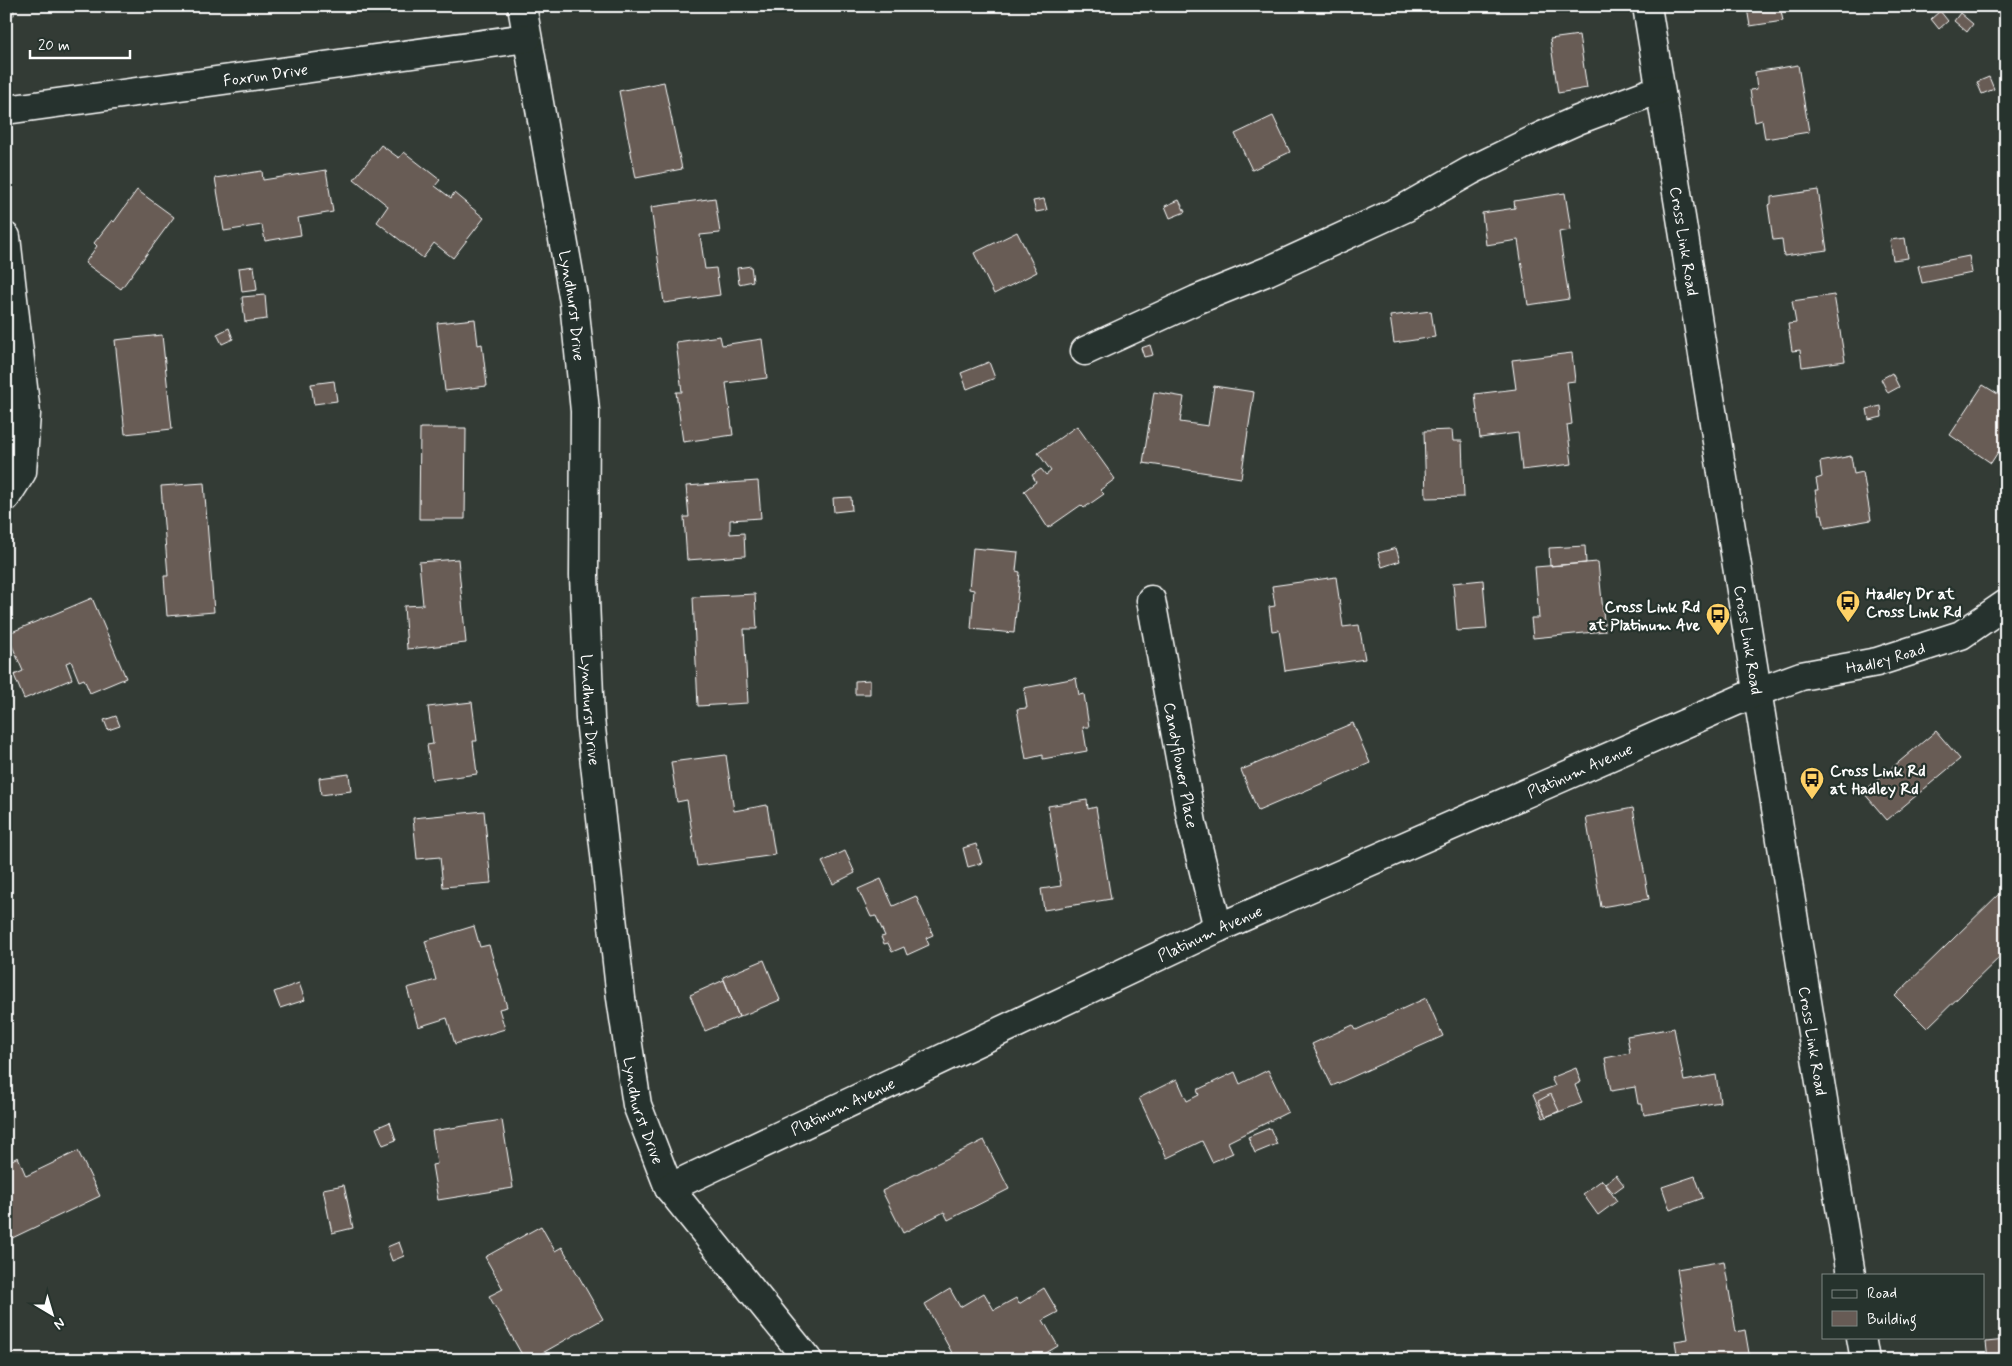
<svg xmlns="http://www.w3.org/2000/svg" width="2012" height="1366" font-family="Mynerve,sans-serif">
<rect width="100%" height="100%" fill="#333b35"/>
<filter id="ink" filterUnits="userSpaceOnUse"><feTurbulence type="fractalNoise" baseFrequency=".02" numOctaves="2"/><feDisplacementMap in="SourceGraphic" scale="10" xChannelSelector="R" yChannelSelector="G"/><feConvolveMatrix kernelMatrix="1 2 1 2 8 2 1 2 1" color-interpolation-filters="sRGB"/></filter>
<g filter="url(#ink)">
<path fill="#675b55" stroke="#fff" d="M 6,6 L 13,6 L 14,15 L 6,16 Z
M 1740,6 L 1780,6 L 1783,21 L 1750,26 L 1747,8 L 1741,8 Z
M 1940,11 L 1948,21 L 1939,29 L 1931,19 Z
M 1960,13 L 1973,24 L 1967,32 L 1954,21 Z
M 1579,35 L 1587,88 L 1558,93 L 1550,39 Z
M 1798,65 L 1809,132 L 1765,139 L 1762,120 L 1755,122 L 1750,90 L 1757,89 L 1755,72 Z
M 1989,77 L 1994,89 L 1982,94 L 1977,82 Z
M 664,82 L 682,169 L 636,178 L 619,91 Z
M 1273,116 L 1290,152 L 1252,170 L 1235,134 Z
M 381,145 L 399,158 L 404,152 L 440,180 L 435,186 L 451,198 L 454,193 L 484,218 L 453,258 L 434,243 L 423,258 L 377,222 L 388,206 L 354,179 Z
M 326,170 L 333,212 L 298,218 L 301,235 L 265,241 L 262,225 L 224,231 L 215,178 L 262,171 L 263,180 Z
M 137,190 L 174,217 L 121,289 L 85,263 L 97,246 L 94,243 L 112,220 L 114,222 Z
M 1818,190 L 1827,250 L 1784,256 L 1782,239 L 1773,240 L 1768,205 L 1771,204 L 1771,197 Z
M 1565,193 L 1571,230 L 1559,232 L 1569,299 L 1528,305 L 1518,240 L 1486,245 L 1482,213 L 1515,208 L 1514,201 Z
M 715,198 L 720,233 L 700,235 L 705,269 L 716,268 L 720,295 L 664,303 L 651,207 Z
M 1044,199 L 1047,210 L 1036,212 L 1033,201 Z
M 1179,200 L 1185,212 L 1170,218 L 1165,206 Z
M 1017,232 L 1037,272 L 994,294 L 974,253 Z
M 1905,238 L 1908,258 L 1893,260 L 1890,240 Z
M 1969,256 L 1972,273 L 1922,283 L 1918,266 Z
M 254,266 L 257,290 L 242,292 L 239,268 Z
M 751,266 L 753,281 L 739,284 L 737,268 Z
M 265,295 L 267,319 L 245,322 L 242,297 Z
M 1834,295 L 1845,361 L 1802,367 L 1800,350 L 1792,351 L 1788,324 L 1796,323 L 1792,301 Z
M 1431,311 L 1435,337 L 1394,343 L 1390,316 Z
M 475,319 L 478,345 L 482,344 L 487,386 L 445,391 L 437,323 Z
M 229,328 L 233,339 L 222,344 L 217,334 Z
M 162,335 L 172,429 L 125,434 L 115,340 Z
M 720,336 L 722,345 L 762,339 L 767,378 L 726,383 L 733,435 L 683,442 L 676,392 L 682,392 L 676,342 Z
M 1150,345 L 1153,355 L 1144,357 L 1141,348 Z
M 1572,353 L 1575,381 L 1567,382 L 1572,424 L 1567,425 L 1572,464 L 1522,470 L 1518,433 L 1480,438 L 1475,394 L 1516,389 L 1512,360 Z
M 989,362 L 995,378 L 967,389 L 961,373 Z
M 1892,373 L 1899,387 L 1888,393 L 1881,379 Z
M 334,381 L 337,401 L 314,404 L 311,384 Z
M 1983,385 L 2006,399 L 2006,446 L 2001,454 L 1998,452 L 1991,463 L 1950,435 Z
M 1214,386 L 1254,392 L 1241,478 L 1143,463 L 1154,392 L 1184,397 L 1180,422 L 1208,426 Z
M 1881,406 L 1882,417 L 1869,420 L 1867,409 Z
M 1077,426 L 1115,479 L 1100,490 L 1104,494 L 1084,508 L 1081,505 L 1048,528 L 1024,491 L 1036,482 L 1032,475 L 1041,469 L 1046,475 L 1051,471 L 1038,453 Z
M 420,428 L 466,428 L 465,519 L 419,519 Z
M 1452,430 L 1453,441 L 1462,441 L 1464,497 L 1426,498 L 1424,431 Z
M 1851,456 L 1854,474 L 1863,472 L 1871,520 L 1825,528 L 1822,514 L 1819,514 L 1815,490 L 1818,490 L 1816,479 L 1822,477 L 1820,462 Z
M 758,481 L 761,518 L 730,520 L 730,534 L 744,533 L 745,556 L 687,560 L 684,517 L 689,517 L 686,486 Z
M 204,483 L 214,612 L 167,616 L 164,576 L 168,576 L 161,486 Z
M 851,497 L 852,510 L 834,512 L 833,498 Z
M 1585,546 L 1586,563 L 1550,566 L 1549,548 Z
M 973,548 L 1018,552 L 1016,571 L 1020,572 L 1014,633 L 971,629 L 974,590 L 969,589 Z
M 1396,548 L 1400,561 L 1382,567 L 1378,553 Z
M 458,559 L 466,643 L 407,649 L 404,606 L 423,605 L 419,562 Z
M 1598,562 L 1605,631 L 1533,638 L 1531,618 L 1539,618 L 1535,567 Z
M 1336,577 L 1343,627 L 1359,625 L 1365,659 L 1285,671 L 1279,630 L 1272,631 L 1269,607 L 1275,606 L 1272,586 Z
M 1483,580 L 1487,629 L 1457,631 L 1453,583 Z
M 755,594 L 757,629 L 744,629 L 748,703 L 698,706 L 693,597 Z
M 92,598 L 126,678 L 90,693 L 84,679 L 79,681 L 71,661 L 66,663 L 72,679 L 24,699 L 14,675 L 23,671 L 7,634 Z
M 1076,678 L 1079,695 L 1084,694 L 1089,727 L 1083,727 L 1087,751 L 1043,759 L 1043,755 L 1026,759 L 1017,709 L 1027,708 L 1024,688 Z
M 870,680 L 870,694 L 855,694 L 855,681 Z
M 472,702 L 477,741 L 473,741 L 477,774 L 432,780 L 427,745 L 433,744 L 428,707 Z
M 116,716 L 120,726 L 108,730 L 104,720 Z
M 1353,723 L 1370,763 L 1258,811 L 1241,770 Z
M 1936,731 L 1960,759 L 1887,820 L 1863,792 Z
M 726,755 L 734,811 L 767,805 L 775,855 L 697,866 L 687,800 L 677,802 L 671,762 Z
M 349,774 L 351,791 L 321,795 L 319,778 Z
M 1087,800 L 1088,809 L 1096,807 L 1111,899 L 1044,910 L 1041,889 L 1061,886 L 1048,806 Z
M 1633,808 L 1649,899 L 1601,907 L 1586,817 Z
M 484,811 L 491,883 L 443,887 L 440,857 L 417,859 L 413,818 Z
M 976,844 L 982,863 L 968,867 L 963,848 Z
M 845,851 L 855,873 L 833,884 L 822,862 Z
M 881,879 L 893,906 L 916,896 L 933,935 L 926,938 L 929,945 L 907,955 L 904,947 L 892,952 L 888,943 L 884,944 L 881,937 L 885,936 L 876,916 L 871,917 L 858,889 Z
M 2006,887 L 2006,951 L 1927,1028 L 1895,996 Z
M 474,926 L 480,947 L 489,945 L 507,1007 L 499,1009 L 505,1029 L 455,1044 L 447,1018 L 418,1027 L 407,988 L 436,980 L 425,941 Z
M 764,960 L 780,1000 L 739,1017 L 723,977 Z
M 724,980 L 739,1017 L 705,1031 L 690,995 Z
M 299,983 L 305,1000 L 280,1008 L 274,992 Z
M 1426,998 L 1443,1036 L 1332,1086 L 1312,1044 L 1353,1025 L 1356,1030 Z
M 1674,1028 L 1684,1081 L 1716,1075 L 1720,1102 L 1644,1115 L 1642,1104 L 1638,1104 L 1635,1087 L 1611,1091 L 1605,1058 L 1630,1053 L 1627,1036 Z
M 1576,1068 L 1581,1082 L 1575,1085 L 1582,1103 L 1543,1118 L 1533,1094 L 1555,1086 L 1551,1078 Z
M 1268,1070 L 1288,1112 L 1228,1142 L 1233,1153 L 1212,1162 L 1202,1141 L 1167,1158 L 1139,1098 L 1177,1079 L 1187,1101 L 1199,1095 L 1197,1090 L 1235,1072 L 1240,1084 Z
M 1551,1094 L 1559,1111 L 1546,1117 L 1538,1101 Z
M 502,1120 L 513,1188 L 438,1200 L 432,1165 L 437,1164 L 432,1131 Z
M 390,1122 L 396,1140 L 383,1145 L 376,1128 Z
M 1270,1128 L 1277,1144 L 1255,1153 L 1248,1137 Z
M 984,1140 L 1009,1189 L 948,1220 L 944,1212 L 903,1233 L 882,1191 Z
M 78,1151 L 100,1196 L 6,1241 L 6,1163 L 18,1157 L 26,1176 Z
M 1616,1175 L 1624,1185 L 1613,1193 L 1605,1183 Z
M 1695,1176 L 1703,1198 L 1670,1210 L 1662,1187 Z
M 1602,1180 L 1617,1201 L 1598,1215 L 1583,1194 Z
M 344,1185 L 353,1228 L 332,1233 L 323,1189 Z
M 541,1226 L 555,1251 L 562,1247 L 603,1319 L 530,1360 L 525,1360 L 489,1296 L 503,1289 L 485,1257 Z
M 399,1242 L 404,1256 L 392,1261 L 387,1247 Z
M 1724,1261 L 1736,1332 L 1745,1330 L 1750,1359 L 1678,1360 L 1675,1341 L 1688,1339 L 1677,1269 Z
M 1044,1288 L 1058,1312 L 1043,1320 L 1058,1346 L 1034,1360 L 972,1360 L 970,1357 L 965,1360 L 956,1360 L 925,1304 L 950,1289 L 960,1307 L 984,1293 L 994,1310 L 1016,1298 L 1019,1304 Z
M 2006,1340 L 2006,1360 L 1988,1360 L 1986,1342 Z"/>
<g fill="none" stroke-linecap="round" stroke-linejoin="round">
<defs>
<g id="minor">
<path id="s1" d="M 522,6 L 574,302 L 585,411 L 584,576 L 590,719 L 621,998 L 637,1105 L 669,1188 L 808,1360"/>
<path id="s2" d="M 1647,6 L 1851,1275"/>
<path id="s3" d="M 6,110 L 527,38"/>
<path d="M 6,237 L 26,414 L 22,472 L 6,497"/>
<path d="M 1085,351 L 1196,300 L 1268,271 L 1405,208 L 1470,171 L 1542,136 L 1578,120 L 1660,89"/>
<path id="s4" d="M 1151,600 L 1192,823 L 1218,928"/>
<path id="s5" d="M 669,1188 L 1218,928 L 1757,692 L 1801,676 L 1877,662 L 1961,635 L 2006,604"/>
<path d="M 1861,1337 L 1865,1360"/>
</g>
</defs>
<use href="#minor" stroke="#fff" stroke-width="31"/>
<use href="#minor" stroke="#26332d" stroke-width="28"/>
</g>
</g>
<defs>
<symbol id="bus-pin" viewBox="-11 -11 22 30"><path d="M0 17L-7.5 6A9.5 9.5 0 1 1 7.5 6Z" fill="#ffd166" stroke="#26332d"/><path d="M-5-6H5V4H4V6H2V4H-2V6H-4V4H-5ZM-3.5-4V0h7V-4ZM-3.5 1.2v1.5H-2V1.2ZM2 1.2v1.5H3.5V1.2Z" fill="#111"/></symbol>
</defs>
<g fill-rule="evenodd">
<use href="#bus-pin" x="1834" y="588" width="28" height="38"/>
<use href="#bus-pin" x="1704" y="601" width="28" height="38"/>
<use href="#bus-pin" x="1798" y="765" width="28" height="38"/>
</g>
<g text-anchor="middle" stroke-width="4.5" stroke-linejoin="round" paint-order="stroke">
<g font-size="16" fill="#fff" stroke="#26332d">
<text dy="6" stroke="none"><textPath href="#s3" startOffset="262">Foxrun Drive</textPath></text>
<text dy="6" stroke="none"><textPath href="#s2" startOffset="238">Cross Link Road</textPath></text>
<text dy="6" stroke="none"><textPath href="#s1" startOffset="304">Lyndhurst Drive</textPath></text>
<text dy="6" stroke="none"><textPath href="#s2" startOffset="642">Cross Link Road</textPath></text>
<text dy="6" stroke="none"><textPath href="#s5" startOffset="1329">Hadley Road</textPath></text>
<text dy="6" stroke="none"><textPath href="#s1" startOffset="709">Lyndhurst Drive</textPath></text>
<text dy="6" stroke="none"><textPath href="#s4" startOffset="168">Candyflower Place</textPath></text>
<text dy="6" stroke="none"><textPath href="#s5" startOffset="1002">Platinum Avenue</textPath></text>
<text dy="6" stroke="none"><textPath href="#s5" startOffset="598">Platinum Avenue</textPath></text>
<text dy="6" stroke="none"><textPath href="#s2" startOffset="1048">Cross Link Road</textPath></text>
<text dy="6" stroke="none"><textPath href="#s5" startOffset="192">Platinum Avenue</textPath></text>
<text dy="6" stroke="none"><textPath href="#s1" startOffset="1114">Lyndhurst Drive</textPath></text>
</g>
<g font-size="16" font-weight="bold" fill="#fff" stroke="#26332d" text-anchor="start">
<text x="1866" y="599">Hadley Dr at<tspan x="1866" dy="18">Cross Link Rd</tspan></text>
<text x="1700" y="612" text-anchor="end">Cross Link Rd<tspan x="1700" dy="18">at Platinum Ave</tspan></text>
<text x="1830" y="776">Cross Link Rd<tspan x="1830" dy="18">at Hadley Rd</tspan></text>
</g>
</g>
<rect width="2012" height="1366" fill="none" stroke="#26332d" stroke-width="25"/>
<rect x="12" y="12" width="1987" height="1341" fill="none" stroke="#fff" stroke-width="2" filter="url(#ink)"/>
<rect x="1822" y="1274" width="162" height="65" fill="#26332d" stroke="#7d8581"/>
<rect x="1832" y="1290" width="25" height="8" fill="#26332d" stroke="#7d8581"/>
<text x="1867" y="1298" font-size="15" fill="#ffffff">Road</text>
<rect x="1832" y="1311" width="25" height="15" fill="#675b55" stroke="#7d8581"/>
<text x="1867" y="1324" font-size="15" fill="#ffffff">Building</text>
<g transform="translate(52 1314) rotate(142)" stroke="#26332d" stroke-width="4" paint-order="stroke">
<path d="M0-4L9 19L0 12L-9 19Z" fill="#ffffff"/>
<text y="-8" font-size="14" font-weight="bold" text-anchor="middle" fill="#ffffff">N</text>
</g>
<path d="M30 50v8h100v-8" fill="none" stroke="#ffffff" stroke-width="2.5"/>
<text x="38" y="50" font-size="15" fill="#ffffff" stroke="#26332d" stroke-width="4" paint-order="stroke">20 m</text>
</svg>
